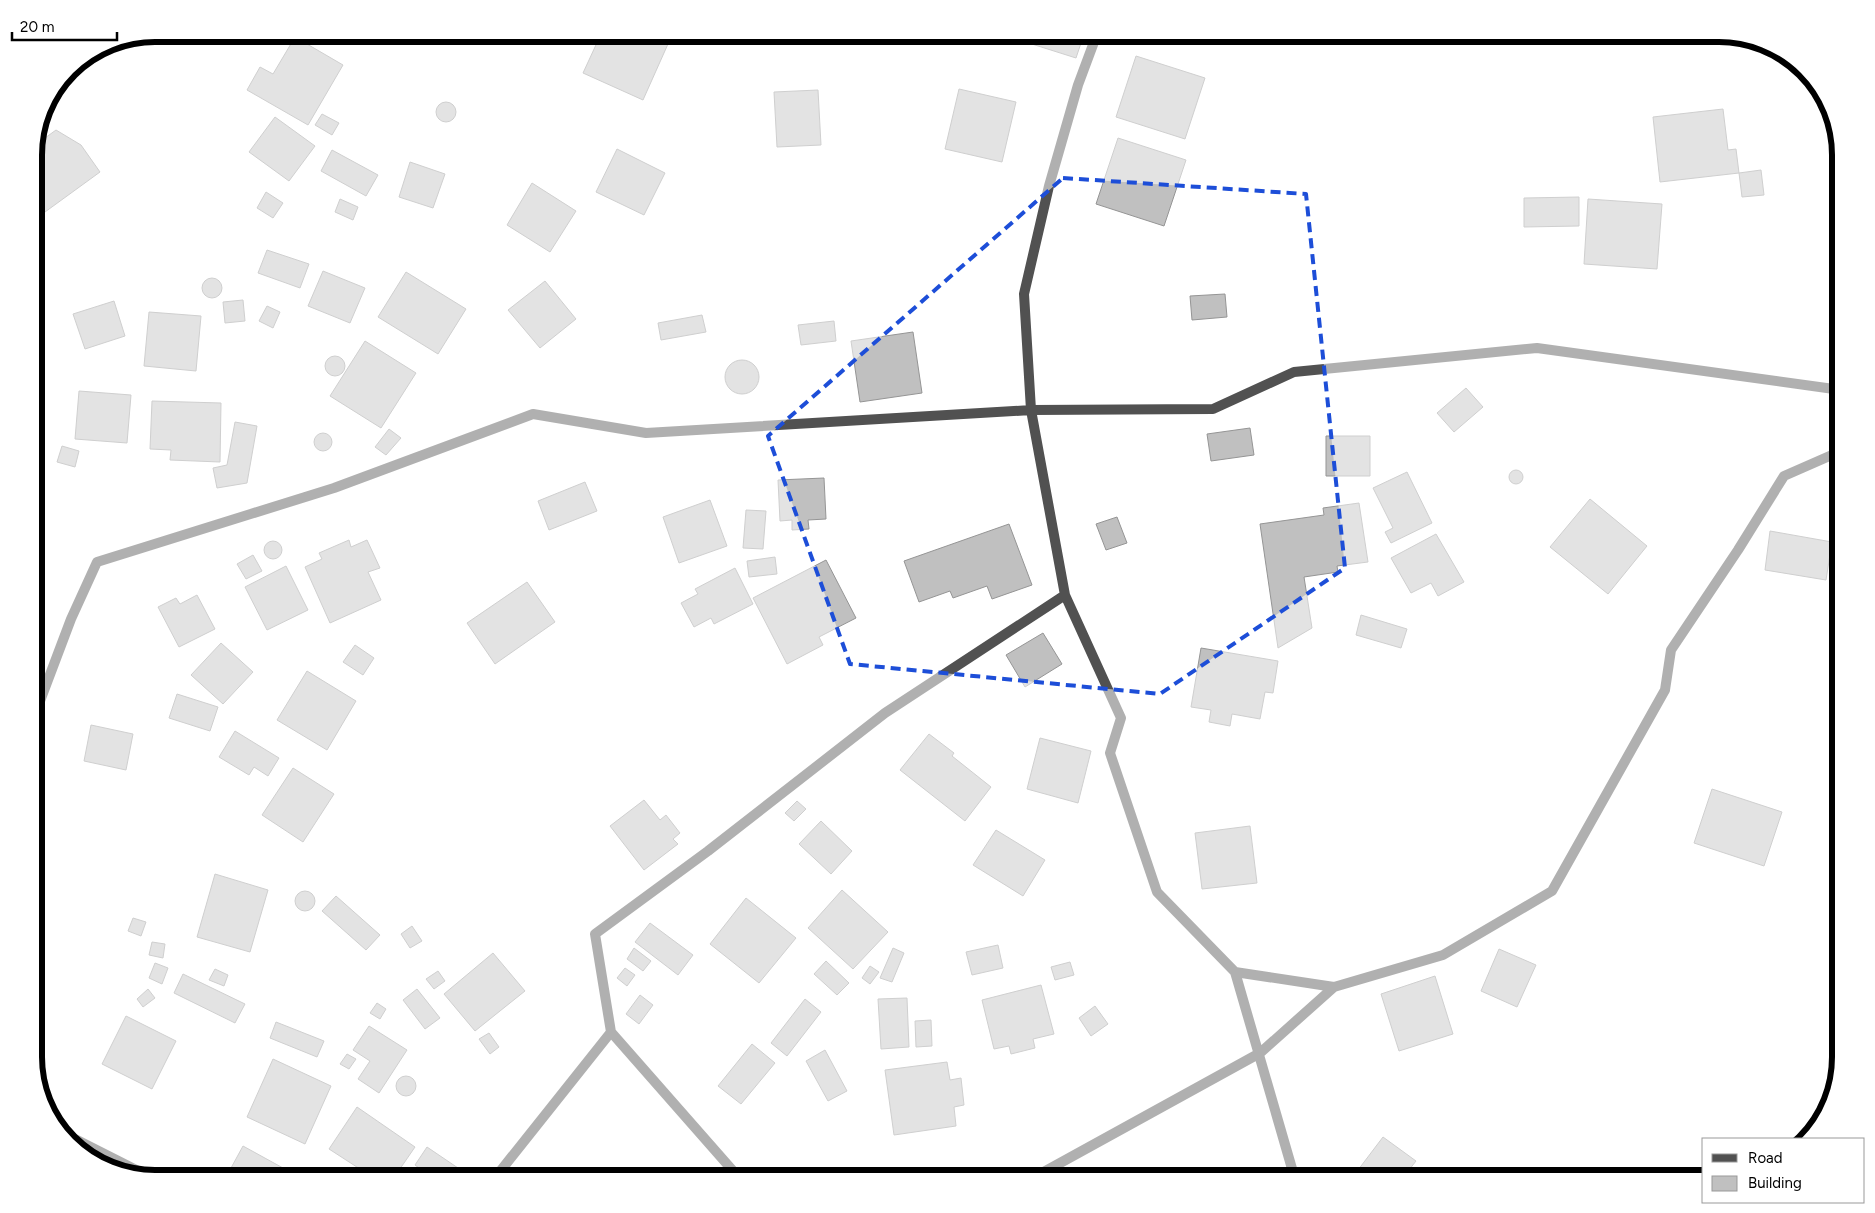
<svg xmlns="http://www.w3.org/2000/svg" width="1875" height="1213" font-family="Figtree,sans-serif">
<rect width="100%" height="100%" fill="#fff"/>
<path fill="#c0c0c0" stroke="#959595" d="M 601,34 L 672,35 L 643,100 L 583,73 Z
M 1018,34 L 1084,34 L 1076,58 L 1016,39 Z
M 295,37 L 343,65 L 308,125 L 247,90 L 260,67 L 273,74 Z
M 1136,56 L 1205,78 L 1185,139 L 1116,117 Z
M 959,89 L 1016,102 L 1002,162 L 945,149 Z
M 818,90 L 821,145 L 777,147 L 774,92 Z
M436 112a10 10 0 1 1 20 0a10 10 0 1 1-20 0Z
M 1723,109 L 1728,150 L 1736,149 L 1739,173 L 1660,182 L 1653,117 Z
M 322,114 L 339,123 L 332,135 L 315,125 Z
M 275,117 L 315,146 L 289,181 L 249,152 Z
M 56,130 L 81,145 L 100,172 L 34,220 L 34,146 Z
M 1118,138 L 1186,160 L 1164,226 L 1096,204 Z
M 617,149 L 665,173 L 644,215 L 596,192 Z
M 332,150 L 378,175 L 366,196 L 321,171 Z
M 410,162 L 445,174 L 433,208 L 399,197 Z
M 1761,170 L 1764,195 L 1742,197 L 1739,173 Z
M 532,183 L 576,211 L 550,252 L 507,225 Z
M 266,192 L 283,203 L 273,218 L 257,208 Z
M 1579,197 L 1579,226 L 1524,227 L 1524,198 Z
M 340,199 L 358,207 L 353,220 L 335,212 Z
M 1588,199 L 1662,204 L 1657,269 L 1584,264 Z
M 267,250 L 309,264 L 300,288 L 258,273 Z
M 323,271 L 365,288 L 350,323 L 308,306 Z
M 406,272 L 466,309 L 438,354 L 378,317 Z
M202 288a10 10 0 1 1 20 0a10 10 0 1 1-20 0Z
M 545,281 L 576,319 L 540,348 L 508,310 Z
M 1225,294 L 1227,317 L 1192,320 L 1190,296 Z
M 243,300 L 245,321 L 225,323 L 223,302 Z
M 114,301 L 125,336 L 85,349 L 73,314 Z
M 267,306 L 280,312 L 273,328 L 259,321 Z
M 149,312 L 201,316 L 196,371 L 144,366 Z
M 702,315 L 706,332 L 661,340 L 658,323 Z
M 834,321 L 836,341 L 801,345 L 798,325 Z
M 913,332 L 922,393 L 860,402 L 851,341 Z
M 365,341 L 416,373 L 381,428 L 330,396 Z
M325 366a10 10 0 1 1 20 0a10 10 0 1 1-20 0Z
M725 377a17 17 0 1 1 34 0a17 17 0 1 1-34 0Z
M 1466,388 L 1483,407 L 1454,432 L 1437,413 Z
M 79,391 L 131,395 L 127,443 L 75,439 Z
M 152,401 L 221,403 L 220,462 L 170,460 L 171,450 L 150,449 Z
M 235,422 L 257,426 L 247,483 L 217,488 L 213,468 L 227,465 Z
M 1250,428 L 1254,455 L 1211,461 L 1207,434 Z
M 389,429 L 401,438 L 386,455 L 375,447 Z
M314 442a9 9 0 1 1 18 0a9 9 0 1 1-18 0Z
M 1326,436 L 1370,436 L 1370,476 L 1326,476 Z
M 62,446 L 79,451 L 75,467 L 57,462 Z
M1509 477a7 7 0 1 1 14 0a7 7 0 1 1-14 0Z
M 1407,472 L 1432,523 L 1391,543 L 1385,532 L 1393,528 L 1373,488 Z
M 824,478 L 826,519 L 808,520 L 809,529 L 792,530 L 792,520 L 780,521 L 778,480 Z
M 585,482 L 597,511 L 549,530 L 538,501 Z
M 1590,499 L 1647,546 L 1608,594 L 1550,547 Z
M 710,500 L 727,546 L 679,563 L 663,517 Z
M 1359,503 L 1368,562 L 1337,566 L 1338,572 L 1304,577 L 1312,628 L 1278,648 L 1260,524 L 1324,515 L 1323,508 Z
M 746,510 L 766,511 L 763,549 L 743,548 Z
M 1117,517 L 1127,543 L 1106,550 L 1096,524 Z
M 1009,524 L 1032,585 L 992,599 L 987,586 L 953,598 L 950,591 L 919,602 L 904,561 Z
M 1770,531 L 1832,542 L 1826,580 L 1765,570 Z
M 1436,534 L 1464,582 L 1438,596 L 1431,583 L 1411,593 L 1391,558 Z
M 349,540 L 351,547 L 367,540 L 380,568 L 368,572 L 381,600 L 330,623 L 305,567 L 322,559 L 319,553 Z
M264 550a9 9 0 1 1 18 0a9 9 0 1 1-18 0Z
M 1841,550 L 1841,592 L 1833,590 Z
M 253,555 L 262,571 L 246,579 L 237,564 Z
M 775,557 L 777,574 L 749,577 L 747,561 Z
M 826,560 L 856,618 L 819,637 L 823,645 L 787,664 L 753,598 Z
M 286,566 L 308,610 L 267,630 L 245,587 Z
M 735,568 L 753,604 L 714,624 L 711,618 L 694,627 L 681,603 L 698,594 L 695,589 Z
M 527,582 L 555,622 L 495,664 L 467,623 Z
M 197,595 L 215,629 L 179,647 L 158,607 L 176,598 L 180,604 Z
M 1361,615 L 1407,629 L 1401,648 L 1356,635 Z
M 1043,633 L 1062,664 L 1025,687 L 1006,655 Z
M 221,643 L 253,672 L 223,704 L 191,675 Z
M 355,645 L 374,658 L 363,675 L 343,662 Z
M 1201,648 L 1278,661 L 1273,693 L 1265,692 L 1260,719 L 1232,714 L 1230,726 L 1209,722 L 1211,710 L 1191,707 Z
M 307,671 L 356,701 L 327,750 L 277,720 Z
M 177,694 L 218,707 L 210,731 L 169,718 Z
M 91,725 L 133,734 L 126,770 L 84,761 Z
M 235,731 L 279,758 L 268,776 L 254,767 L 249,775 L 219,757 Z
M 929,734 L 954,753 L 952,756 L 991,787 L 965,821 L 900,770 Z
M 1040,738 L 1091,751 L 1078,803 L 1027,789 Z
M 293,768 L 334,794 L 303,842 L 262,815 Z
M 1712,789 L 1782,812 L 1764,866 L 1694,843 Z
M 644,800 L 660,820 L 666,815 L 680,833 L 673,839 L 678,844 L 644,870 L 610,826 Z
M 797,801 L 806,809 L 794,821 L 785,813 Z
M 821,821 L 852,851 L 831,874 L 799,844 Z
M 1250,826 L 1257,883 L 1202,889 L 1195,833 Z
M 996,830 L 1045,860 L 1023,896 L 973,865 Z
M 215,874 L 268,890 L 250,952 L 197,937 Z
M 842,890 L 888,932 L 853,969 L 808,928 Z
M295 901a10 10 0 1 1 20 0a10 10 0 1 1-20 0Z
M 336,896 L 380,935 L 366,950 L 322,911 Z
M 746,898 L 796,938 L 759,983 L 710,944 Z
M 133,918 L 146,922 L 141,936 L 128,931 Z
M 650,923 L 693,955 L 678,975 L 635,942 Z
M 412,926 L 422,941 L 410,948 L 401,934 Z
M 152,942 L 165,944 L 163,958 L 149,955 Z
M 998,945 L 1003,968 L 972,975 L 966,952 Z
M 634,948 L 651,961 L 643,971 L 627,959 Z
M 893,948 L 904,953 L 892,982 L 880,978 Z
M 1499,949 L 1536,965 L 1517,1007 L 1481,991 Z
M 493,953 L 525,991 L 475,1031 L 444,994 Z
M 826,961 L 849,983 L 837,995 L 814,974 Z
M 1070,962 L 1074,975 L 1055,980 L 1051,967 Z
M 155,963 L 168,968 L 162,984 L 149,978 Z
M 870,966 L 879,972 L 870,984 L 862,978 Z
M 625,968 L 635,975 L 627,986 L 617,978 Z
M 215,969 L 228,975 L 224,986 L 209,980 Z
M 438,971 L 445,981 L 434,989 L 426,979 Z
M 183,974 L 245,1004 L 235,1023 L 174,993 Z
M 1435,976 L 1453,1034 L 1399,1051 L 1381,994 Z
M 1041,985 L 1054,1034 L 1033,1039 L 1035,1048 L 1011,1054 L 1009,1046 L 994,1049 L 982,1000 Z
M 148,989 L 155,998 L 143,1007 L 137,999 Z
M 417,989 L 440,1018 L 425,1029 L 403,1000 Z
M 640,995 L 653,1005 L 639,1024 L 626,1014 Z
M 907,998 L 909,1047 L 881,1049 L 878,999 Z
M 805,999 L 821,1012 L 787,1056 L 771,1043 Z
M 377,1003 L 386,1009 L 380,1019 L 370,1013 Z
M 1095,1006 L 1108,1024 L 1091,1036 L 1079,1018 Z
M 126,1016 L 176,1041 L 152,1089 L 102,1064 Z
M 931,1020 L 932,1046 L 916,1047 L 915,1021 Z
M 276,1022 L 324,1041 L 317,1057 L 270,1038 Z
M 369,1026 L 407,1050 L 379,1093 L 358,1079 L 370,1061 L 353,1050 Z
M 489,1033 L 499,1047 L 490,1054 L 479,1039 Z
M 752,1044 L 775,1063 L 741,1104 L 718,1086 Z
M 825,1050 L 847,1091 L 828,1101 L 806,1061 Z
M 347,1054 L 356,1059 L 349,1069 L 340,1064 Z
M 273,1059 L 331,1086 L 305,1144 L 247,1117 Z
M 947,1062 L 950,1080 L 961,1078 L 964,1105 L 954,1107 L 956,1126 L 894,1135 L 885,1070 Z
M396 1086a10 10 0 1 1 20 0a10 10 0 1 1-20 0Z
M 357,1107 L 415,1147 L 393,1179 L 357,1179 L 363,1171 L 329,1149 Z
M 1383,1137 L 1416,1161 L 1402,1179 L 1370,1179 L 1358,1170 Z
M 243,1146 L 283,1168 L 277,1179 L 225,1179 Z
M 427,1147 L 458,1168 L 450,1179 L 423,1179 L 427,1174 L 415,1165 Z"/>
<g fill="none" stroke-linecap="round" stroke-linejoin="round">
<path stroke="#515151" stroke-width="10" d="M 1097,34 L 1078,85 L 1049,186 L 1024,294 L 1031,410 L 1065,595 L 1121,718 L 1110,753 L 1157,892 L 1235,972 L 1295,1179
M 34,717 L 71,619 L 97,562 L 334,488 L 533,414 L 646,433 L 1031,410 L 1213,409 L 1294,372 L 1537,348 L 1841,390
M 1235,972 L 1334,987
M 611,1032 L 734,1172
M 63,1133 L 152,1178
M 494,1179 L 611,1032 L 595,934 L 708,851 L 885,713 L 1065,595
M 653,1179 L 734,1172 L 755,1179
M 1031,1179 L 1260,1053 L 1334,987 L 1443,955 L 1552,891 L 1665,690 L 1671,650 L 1738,550 L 1784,476 L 1841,451"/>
</g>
<path d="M0 0H1875V1213H0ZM 1063,178 L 1306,194 L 1345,568 L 1160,694 L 850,664 L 768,436 Z" fill="#fff" fill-opacity=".55" fill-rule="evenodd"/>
<path fill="none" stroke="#1d4ed8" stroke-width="4" stroke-dasharray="10 6" stroke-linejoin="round" d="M 1063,178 L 1306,194 L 1345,568 L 1160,694 L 850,664 L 768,436 Z"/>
<path d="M0 0H1875V1213H0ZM155 42H1719A113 113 0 0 1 1832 155V1057A113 113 0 0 1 1719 1170H155A113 113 0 0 1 42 1057V155A113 113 0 0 1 155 42Z" fill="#fff" fill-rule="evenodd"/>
<path fill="none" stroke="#000" stroke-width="6" d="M155 42H1719A113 113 0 0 1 1832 155V1057A113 113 0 0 1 1719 1170H155A113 113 0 0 1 42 1057V155A113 113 0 0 1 155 42Z"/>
<rect x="1702" y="1138" width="162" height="65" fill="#ffffff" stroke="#999999"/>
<rect x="1712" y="1154" width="25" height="8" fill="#515151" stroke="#999999"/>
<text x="1748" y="1163" font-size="15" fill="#000000">Road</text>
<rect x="1712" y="1176" width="25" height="15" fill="#c0c0c0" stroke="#999999"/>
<text x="1748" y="1188" font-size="15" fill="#000000">Building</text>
<path d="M12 32v8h105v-8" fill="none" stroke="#000000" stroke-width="2.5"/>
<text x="20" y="32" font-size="15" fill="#000000" stroke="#ffffff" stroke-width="4" paint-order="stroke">20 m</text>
</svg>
